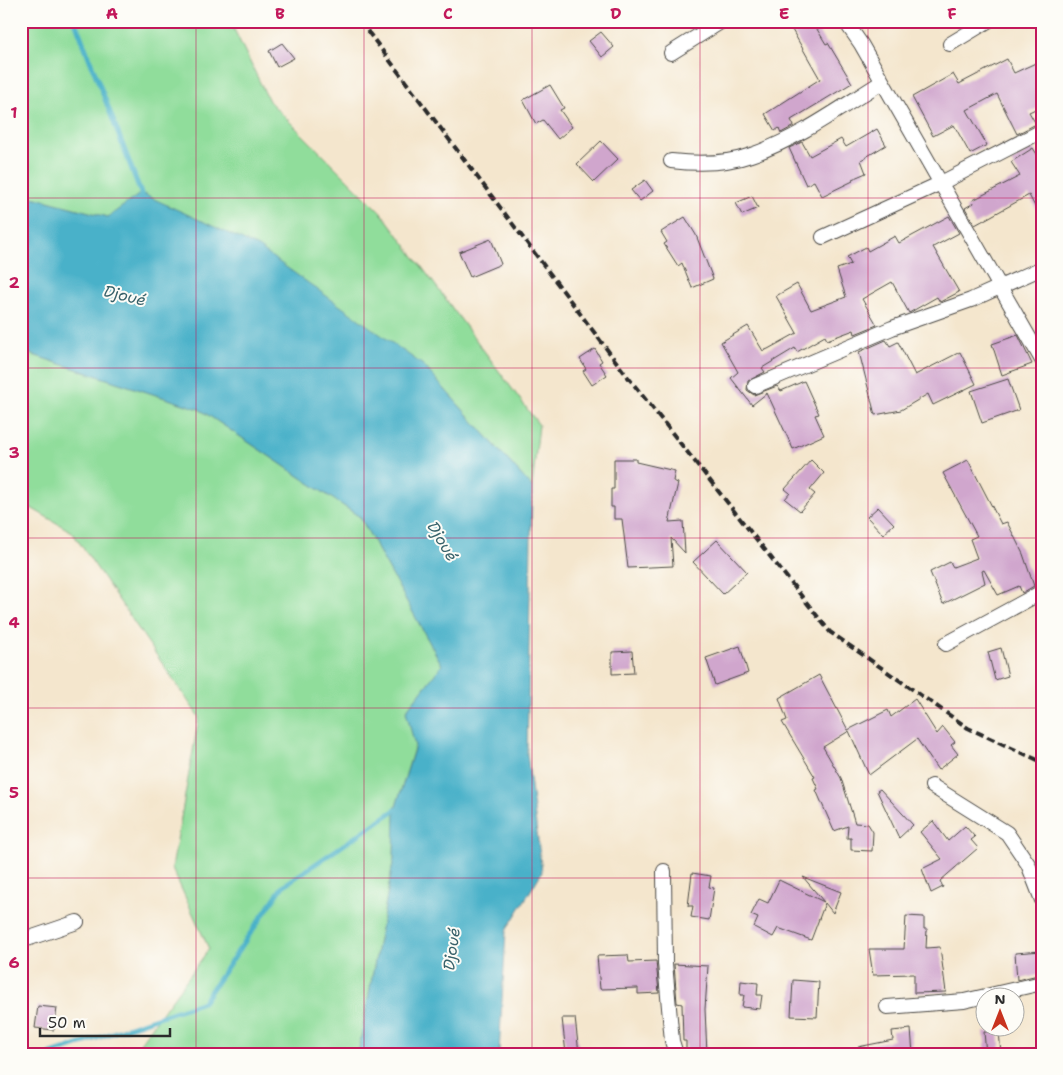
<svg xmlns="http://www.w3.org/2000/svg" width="1063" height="1075" font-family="'Shantell Sans',sans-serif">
<rect width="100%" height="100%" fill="#fdfcf7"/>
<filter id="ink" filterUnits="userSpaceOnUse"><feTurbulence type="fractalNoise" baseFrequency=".02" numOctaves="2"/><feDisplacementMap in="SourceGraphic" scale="10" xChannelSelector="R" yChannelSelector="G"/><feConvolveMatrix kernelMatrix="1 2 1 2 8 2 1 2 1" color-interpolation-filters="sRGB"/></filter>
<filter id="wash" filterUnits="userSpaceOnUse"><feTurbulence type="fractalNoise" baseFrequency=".0096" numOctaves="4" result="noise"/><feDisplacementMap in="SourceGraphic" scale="20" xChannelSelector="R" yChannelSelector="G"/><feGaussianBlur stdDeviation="1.12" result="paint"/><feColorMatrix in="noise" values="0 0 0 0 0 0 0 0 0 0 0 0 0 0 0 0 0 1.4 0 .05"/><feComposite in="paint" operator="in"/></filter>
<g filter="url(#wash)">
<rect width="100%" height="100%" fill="#f4e6cd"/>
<path fill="#90dd9b" stroke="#5e8463" d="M 21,21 L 230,21 L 269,101 L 384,216 L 539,425 L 532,487 L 423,365 L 108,217 L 21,194 Z
M 21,351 L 199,409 L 360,517 L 442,665 L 406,711 L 415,745 L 395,810 L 394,857 L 358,1054 L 132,1054 L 209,949 L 172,868 L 199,717 L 72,532 L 21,502 Z"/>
<path fill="#4ab1c9" stroke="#3a6e7a" d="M 141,193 L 258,247 L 423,365 L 532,487 L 527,754 L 542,872 L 506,931 L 499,1054 L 358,1054 L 394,858 L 395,810 L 415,746 L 406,711 L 442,665 L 360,517 L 199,409 L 21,351 L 21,194 L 108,217 Z"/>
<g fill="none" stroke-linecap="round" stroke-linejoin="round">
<path stroke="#4ab1c9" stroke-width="5" d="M 75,21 L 141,193 L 141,199
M 51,1054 L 203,1002 L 283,886 L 395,810 L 400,810"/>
</g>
<g id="blocks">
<path fill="#d0a6cd" d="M 787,21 L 812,21 L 826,44 L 828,43 L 852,83 L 791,120 L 794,126 L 781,133 L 779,128 L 775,131 L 765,114 L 820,79 Z
M 601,32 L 614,47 L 602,57 L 589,41 Z
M 282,43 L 294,58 L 277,67 L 269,51 Z
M 1007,59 L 1014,73 L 1042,60 L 1042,106 L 1029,112 L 1036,124 L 1017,134 L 997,94 L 967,110 L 987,145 L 970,154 L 954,125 L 933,136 L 912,97 L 953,74 L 959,84 Z
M 550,85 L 564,108 L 560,110 L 572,127 L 558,139 L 543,120 L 536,124 L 523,100 Z
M 877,129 L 886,145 L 861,160 L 866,173 L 852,179 L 853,181 L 822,196 L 814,181 L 806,185 L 789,148 L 802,142 L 810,156 L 841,139 L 846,147 Z
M 601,141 L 618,159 L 594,182 L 577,164 Z
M 1033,148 L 1042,162 L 1042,220 L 1029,195 L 975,225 L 965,208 L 974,203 L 973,200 L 1020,176 L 1011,162 Z
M 645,180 L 653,191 L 640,201 L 631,190 Z
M 752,196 L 758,208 L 742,215 L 736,203 Z
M 949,216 L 959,233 L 933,247 L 959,292 L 940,302 L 937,297 L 909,313 L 892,282 L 862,299 L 877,325 L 855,334 L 854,330 L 827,340 L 825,336 L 797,352 L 795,348 L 762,368 L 765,372 L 748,381 L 747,390 L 754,395 L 777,386 L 781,391 L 804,381 L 819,414 L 815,415 L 824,435 L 793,449 L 767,393 L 752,405 L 731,378 L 738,372 L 721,342 L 748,326 L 763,351 L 768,349 L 797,333 L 776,296 L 797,284 L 811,310 L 846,297 L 837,269 L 851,264 L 847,257 L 866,247 L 868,251 L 895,236 L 899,243 Z
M 685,217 L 696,235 L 713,279 L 692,288 L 682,263 L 678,266 L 664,244 L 667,242 L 661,232 Z
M 491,239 L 501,264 L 470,277 L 459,252 Z
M 1018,335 L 1032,364 L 1002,375 L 992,344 Z
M 886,340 L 890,346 L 898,342 L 915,375 L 960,352 L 976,384 L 933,405 L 928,394 L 901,410 L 875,415 L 859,352 Z
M 595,349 L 602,361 L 599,363 L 607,375 L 592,385 L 583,371 L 586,369 L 580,359 Z
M 1008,379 L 1019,410 L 982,423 L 971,391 Z
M 614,459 L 636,459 L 636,462 L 675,471 L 673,481 L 678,483 L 669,522 L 683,521 L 685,553 L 671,538 L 673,566 L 628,568 L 622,519 L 614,519 L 614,507 L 611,507 L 611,489 L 614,489 Z
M 811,460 L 824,473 L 810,490 L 815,494 L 800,511 L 785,499 L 790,493 L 785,489 Z
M 968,460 L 1001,524 L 1007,522 L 1023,554 L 1034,586 L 1022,593 L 1019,586 L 998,595 L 984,570 L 982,571 L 985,583 L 943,604 L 930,572 L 950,562 L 953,567 L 977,558 L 970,539 L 977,536 L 943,473 Z
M 878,507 L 894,524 L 883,534 L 867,517 Z
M 717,540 L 747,572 L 723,594 L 693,562 Z
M 740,646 L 748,673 L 715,685 L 706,658 Z
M 1001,648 L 1008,676 L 995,680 L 988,652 Z
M 632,651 L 634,673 L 612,674 L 612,652 Z
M 819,675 L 848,730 L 888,710 L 891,717 L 915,699 L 937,734 L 943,727 L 955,742 L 951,745 L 958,754 L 938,770 L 917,739 L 869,775 L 849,731 L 823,747 L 841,778 L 855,823 L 868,824 L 873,832 L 872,851 L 851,850 L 851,838 L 847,838 L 848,826 L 834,831 L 816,790 L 818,789 L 813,778 L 815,777 L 782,722 L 787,720 L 779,698 Z
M 880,789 L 913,825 L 899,838 L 877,791 Z
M 933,821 L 948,841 L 965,826 L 975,837 L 971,840 L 978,848 L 940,881 L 943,887 L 931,893 L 922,869 L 942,859 L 920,832 Z
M 692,873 L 711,876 L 709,887 L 714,888 L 709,920 L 691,917 L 693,906 L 688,906 Z
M 803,877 L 841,892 L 833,913 L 825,903 L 811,940 L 778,928 L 773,937 L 754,927 L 758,918 L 751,915 L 759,899 L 768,903 L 779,880 L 824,902 Z
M 906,916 L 924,917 L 924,929 L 927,929 L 926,948 L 940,947 L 946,992 L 914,993 L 914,974 L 873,975 L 869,949 L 904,949 Z
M 1042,951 L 1042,974 L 1017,980 L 1015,953 Z
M 628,955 L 629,962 L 656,961 L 659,993 L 638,994 L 638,988 L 600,989 L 597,956 Z
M 674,964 L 708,966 L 705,1009 L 707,1054 L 686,1054 L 686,1041 L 683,1041 L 682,1004 L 677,1003 Z
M 793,980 L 819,982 L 817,1017 L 791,1016 Z
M 741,981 L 758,983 L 757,995 L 762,995 L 760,1009 L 742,1007 L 744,995 L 740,995 Z
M 38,1006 L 57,1008 L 54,1030 L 35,1028 Z
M 562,1018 L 575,1018 L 579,1053 L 566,1054 Z
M 911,1029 L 913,1054 L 858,1054 L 858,1047 L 893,1040 L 892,1031 Z
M 999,1031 L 1001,1054 L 986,1054 L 984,1032 Z"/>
</g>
</g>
<g filter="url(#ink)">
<use href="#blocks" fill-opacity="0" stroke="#494743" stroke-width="1"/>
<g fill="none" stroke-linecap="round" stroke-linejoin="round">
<defs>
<path id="street" d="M 845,21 L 861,44 L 1042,360
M 950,44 L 988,21
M 671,53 L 722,21
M 671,161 C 697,164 726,164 751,155 C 798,139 840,108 882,82
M 823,237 L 941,183 L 1042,131
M 755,386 L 892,328 L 971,300 L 1042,268
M 946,644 L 1042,592
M 932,786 L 1007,833 L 1028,864 L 1042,900
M 664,871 L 665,963 L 672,1041 L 676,1054
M 21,941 L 77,922
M 887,1007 L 964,1001 L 1042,983"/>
</defs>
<use href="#street" stroke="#494743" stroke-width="16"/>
<use href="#street" stroke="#fff" stroke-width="14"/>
<path stroke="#2b2b2b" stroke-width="4" stroke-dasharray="8 4" stroke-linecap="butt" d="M 360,21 L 627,376 L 830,632 L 968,728 L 1042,762"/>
</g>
</g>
<path fill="none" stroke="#c2185b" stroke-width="1" stroke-opacity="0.55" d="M 196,21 L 196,1054M 364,21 L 364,1054M 532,21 L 532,1054M 700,21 L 700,1054M 868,21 L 868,1054M 21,198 L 1042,198M 21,368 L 1042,368M 21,538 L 1042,538M 21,708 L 1042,708M 21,878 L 1042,878"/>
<g text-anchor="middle" stroke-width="4" stroke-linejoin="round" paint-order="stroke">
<g font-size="16" font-style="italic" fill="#37616a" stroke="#fdfcf7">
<text transform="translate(125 295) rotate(14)" y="6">Djoué</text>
<text transform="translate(443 541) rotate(59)" y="6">Djoué</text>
<text transform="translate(451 949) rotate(-82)" y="6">Djoué</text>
</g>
</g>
<rect width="1063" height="1075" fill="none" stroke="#fdfcf7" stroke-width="55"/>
<g transform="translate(1000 1012)"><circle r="24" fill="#fdfcf7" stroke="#a9a8a5"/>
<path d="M0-4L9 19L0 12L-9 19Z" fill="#c8321e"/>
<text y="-8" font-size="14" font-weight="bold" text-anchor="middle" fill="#2b2b2b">N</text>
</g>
<path d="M40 1028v8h130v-8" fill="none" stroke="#2b2b2b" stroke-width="2.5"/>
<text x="48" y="1028" font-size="15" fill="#2b2b2b" stroke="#fdfcf7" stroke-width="4" paint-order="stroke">50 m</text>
<rect x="28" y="28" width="1008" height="1020" fill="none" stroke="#c2185b" stroke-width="2"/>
<g font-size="16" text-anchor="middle" font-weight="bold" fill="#c2185b">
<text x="112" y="19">A</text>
<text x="280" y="19">B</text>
<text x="448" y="19">C</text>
<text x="616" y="19">D</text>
<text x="784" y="19">E</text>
<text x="952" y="19">F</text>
<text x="14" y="118">1</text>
<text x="14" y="288">2</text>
<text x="14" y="458">3</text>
<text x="14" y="628">4</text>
<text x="14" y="798">5</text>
<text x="14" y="968">6</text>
</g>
</svg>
